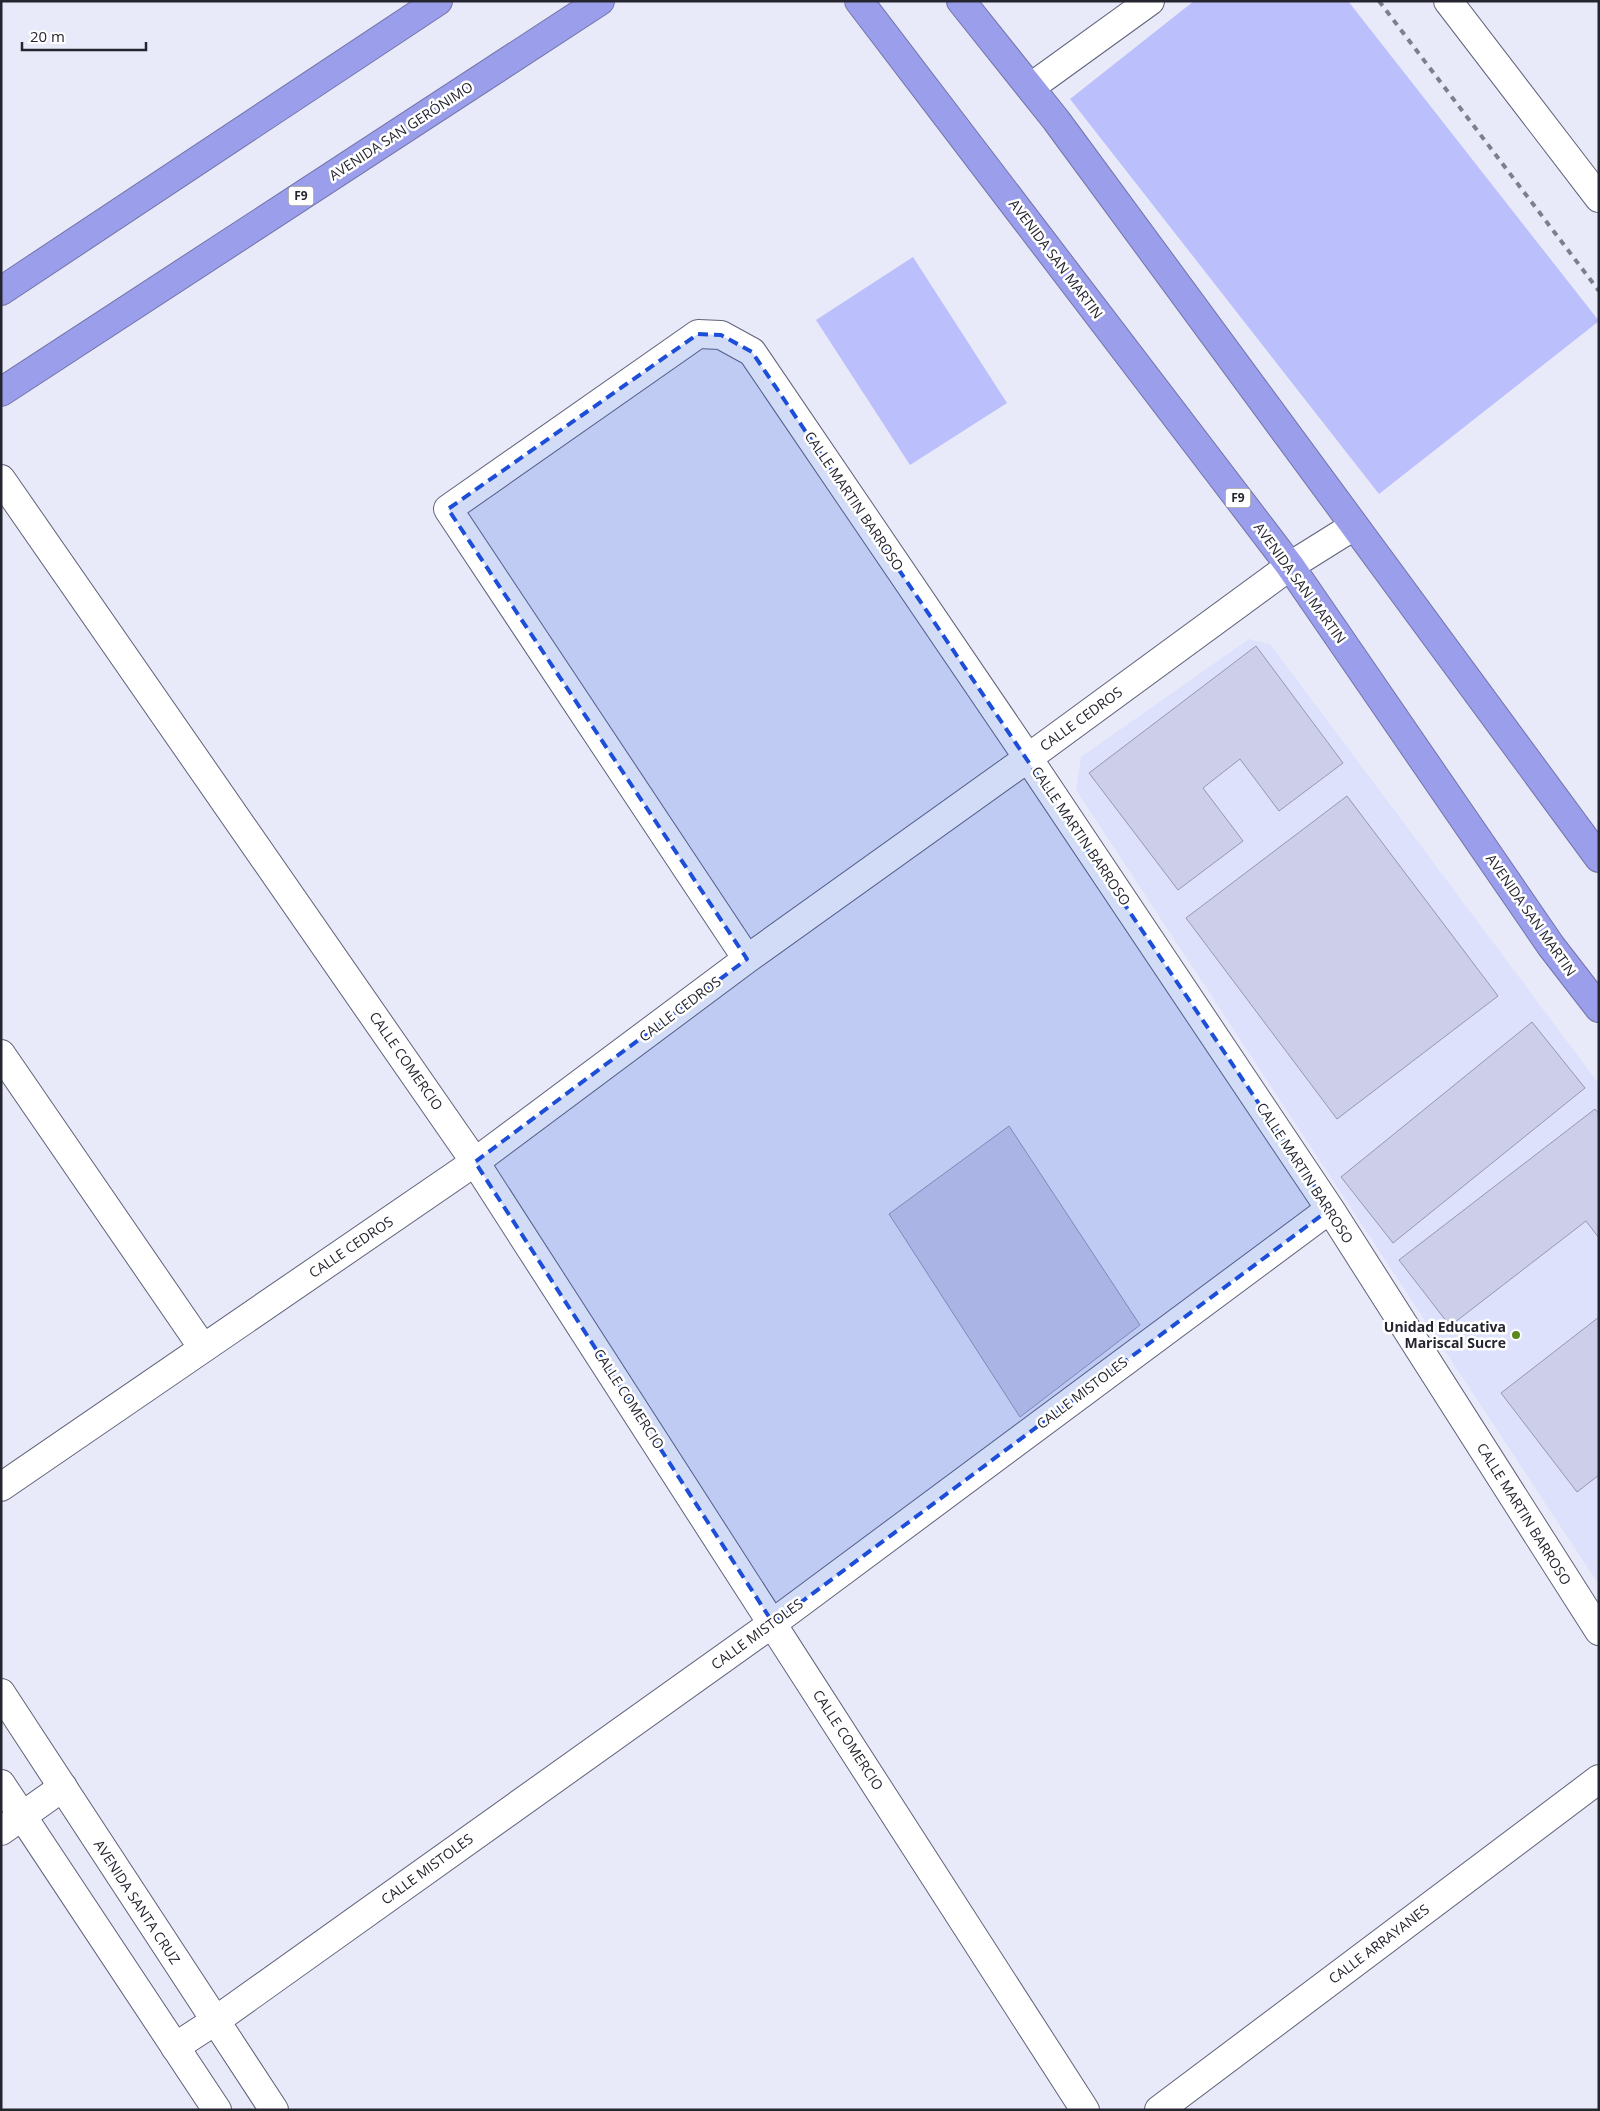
<svg xmlns="http://www.w3.org/2000/svg" width="1600" height="2111" font-family="'Open Sans',sans-serif">
<rect width="100%" height="100%" fill="#e8eafa"/>
<path fill="#dee1fc" d="M 1249,639 L 1270,644 L 1599,1084 L 1599,1585 L 1076,790 L 1081,757 Z"/>
<path fill="#bbbffb" d="M 1194,1 L 1348,1 L 1599,321 L 1379,494 L 1070,99 Z
M 913,257 L 1007,403 L 910,465 L 816,320 Z"/>
<path fill="#cdcfea" stroke="#9597b1" d="M 1256,646 L 1343,763 L 1279,811 L 1240,759 L 1203,788 L 1243,841 L 1178,890 L 1089,773 Z
M 1347,796 L 1498,996 L 1337,1119 L 1186,918 Z
M 1532,1022 L 1585,1088 L 1393,1243 L 1341,1177 Z
M 1595,1109 L 1599,1114 L 1599,1238 L 1586,1221 L 1450,1326 L 1399,1260 Z
M 1009,1126 L 1140,1325 L 1020,1417 L 889,1214 Z
M 1599,1317 L 1599,1475 L 1577,1492 L 1501,1393 Z"/>
<g fill="none" stroke-linecap="round" stroke-linejoin="round">
<defs>
<path id="street" d="M 1448,1 L 1599,198
M 1031,87 L 1150,1
M 1,479 L 475,1162 L 1085,2110
M 747,959 L 448,509 L 698,334 L 721,335 L 752,352 L 1028,758 L 1330,1209 L 1599,1631
M 1,1054 L 203,1348
M 1,1487 L 475,1162 L 747,959 L 1028,758 L 1290,566 L 1354,526
M 1,1831 L 63,1787
M 175,2047 L 215,2021 L 773,1623 L 1330,1209
M 1159,2110 L 1599,1779"/>
<path id="secondary" d="M 1,1693 L 274,2110
M 1,1784 L 217,2110"/>
<path id="highway" d="M 859,1 L 1290,566 L 1551,946 L 1599,1008
M 961,1 L 1056,120 L 1599,858
M 1,291 L 438,1
M 1,392 L 600,1"/>
</defs>
<use href="#street" stroke="#60627a" stroke-width="30"/>
<use href="#secondary" stroke="#60627a" stroke-width="30"/>
<use href="#highway" stroke="#7274aa" stroke-width="30"/>
<use href="#street" stroke="#fff" stroke-width="28"/>
<use href="#secondary" stroke="#fff" stroke-width="28"/>
<use href="#highway" stroke="#9b9eeb" stroke-width="28"/>
<path stroke="#7e7f8c" stroke-width="4" stroke-dasharray="6 6" stroke-linecap="butt" d="M 1379,1 L 1599,291"/>
</g>
<path fill="#1d4ed8" fill-opacity="0.2" stroke="#1d4ed8" stroke-width="4" stroke-dasharray="10 6" stroke-linejoin="round" d="M 698,334 L 721,335 L 752,352 L 1330,1209 L 773,1623 L 475,1162 L 747,959 L 448,509 Z"/>
<circle fill="#59891e" stroke="#fff" stroke-width="2" cx="1516" cy="1335" r="5"/>
<g text-anchor="middle" stroke-width="5" stroke-linejoin="round" paint-order="stroke">
<g fill="#fff" stroke="#66666e" stroke-width="1">
<rect x="288.5" y="186.5" width="25" height="19" rx="4"/>
<rect x="1225.5" y="488.5" width="25" height="19" rx="4"/>
</g>
<g font-size="12" font-weight="bold" fill="#252530">
<text x="301" y="200">F9</text>
<text x="1238" y="502">F9</text>
</g>
<g font-size="14" fill="#252530" stroke="#fff">
<text transform="translate(401 131) rotate(-33)" y="5">AVENIDA SAN GERÓNIMO</text>
<text transform="translate(1056 259) rotate(53)" y="5">AVENIDA SAN MARTIN</text>
<text transform="translate(854 501) rotate(56)" y="5">CALLE MARTIN BARROSO</text>
<text transform="translate(1300 583) rotate(54)" y="5">AVENIDA SAN MARTIN</text>
<text transform="translate(1081 719) rotate(-36)" y="5">CALLE CEDROS</text>
<text transform="translate(1081 836) rotate(56)" y="5">CALLE MARTIN BARROSO</text>
<text transform="translate(1531 915) rotate(55)" y="5">AVENIDA SAN MARTIN</text>
<text transform="translate(680 1009) rotate(-37)" y="5">CALLE CEDROS</text>
<text transform="translate(406 1061) rotate(55)" y="5">CALLE COMERCIO</text>
<text transform="translate(1305 1173) rotate(57)" y="5">CALLE MARTIN BARROSO</text>
<text transform="translate(351 1247) rotate(-34)" y="5">CALLE CEDROS</text>
<text transform="translate(1082 1393) rotate(-37)" y="5">CALLE MISTOLES</text>
<text transform="translate(629 1399) rotate(57)" y="5">CALLE COMERCIO</text>
<text transform="translate(1524 1514) rotate(58)" y="5">CALLE MARTIN BARROSO</text>
<text transform="translate(757 1634) rotate(-36)" y="5">CALLE MISTOLES</text>
<text transform="translate(848 1740) rotate(57)" y="5">CALLE COMERCIO</text>
<text transform="translate(427 1869) rotate(-36)" y="5">CALLE MISTOLES</text>
<text transform="translate(137 1902) rotate(57)" y="5">AVENIDA SANTA CRUZ</text>
<text transform="translate(1379 1944) rotate(-37)" y="5">CALLE ARRAYANES</text>
</g>
<g font-size="14" font-weight="bold" fill="#252530" stroke="#fff" text-anchor="end">
<text x="1506" y="1332">Unidad Educativa<tspan x="1506" dy="16">Mariscal Sucre</tspan></text>
</g>
</g>
<rect width="1600" height="2111" fill="none" stroke="#252530" stroke-width="5"/>
<path d="M22 42v8h124v-8" fill="none" stroke="#252530" stroke-width="2.5"/>
<text x="30" y="42" font-size="15" fill="#252530" stroke="#ffffff" stroke-width="4" paint-order="stroke">20 m</text>
</svg>
